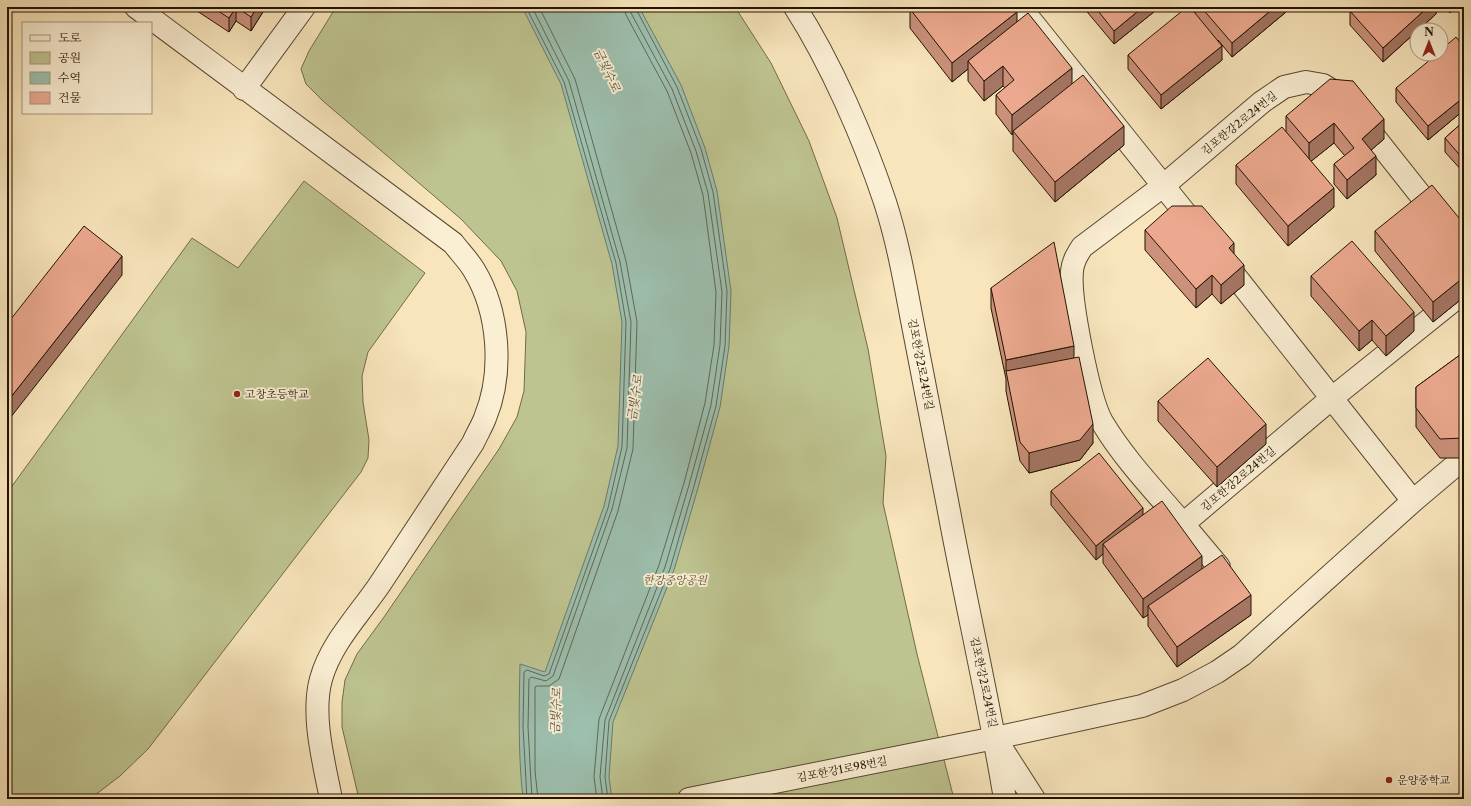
<svg xmlns="http://www.w3.org/2000/svg" width="1471" height="806" font-family="'Libre Caslon Text','Noto Serif KR',serif">
<rect width="100%" height="100%" fill="#f8e5bc"/>
<filter id="stains"><feTurbulence type="fractalNoise" baseFrequency=".005" numOctaves="4"/><feColorMatrix values="0 0 0 0 .2 0 0 0 0 .09 0 0 0 0 .02 0 0 0 .5 -.17"/></filter>
<radialGradient id="worn" r=".72"><stop offset=".6" stop-color="#630" stop-opacity="0"/><stop offset="1" stop-color="#630" stop-opacity=".3"/></radialGradient>
<path fill="#bec490" stroke="#706b48" d="M 336,7 L 735,7 L 771,63 L 809,141 L 837,218 L 868,349 L 886,456 L 883,503 L 917,654 L 954,799 L 359,799 L 342,727 L 342,702 L 345,680 L 357,654 L 384,617 L 499,449 L 517,417 L 524,391 L 526,332 L 517,291 L 501,261 L 461,219 L 323,101 L 306,84 L 301,69 L 309,51 Z
M 304,181 L 425,273 L 368,352 L 362,376 L 363,402 L 369,440 L 368,458 L 361,472 L 148,749 L 120,776 L 90,799 L 7,799 L 7,493 L 192,238 L 238,268 Z"/>
<path fill="#9dbfae" stroke="#6c7a68" d="M 522,7 L 639,7 L 681,85 L 705,148 L 717,191 L 731,291 L 729,346 L 720,407 L 698,488 L 674,570 L 613,722 L 609,777 L 612,799 L 523,799 C 518,754 519,709 520,664 L 545,672 L 604,506 L 618,446 L 622,322 L 612,264 L 561,84 Z"/>
<g fill="none" stroke-linecap="round" stroke-linejoin="round">
<path stroke="#606857" stroke-width="1" d="M 526,7 L 564,82 L 616,263 L 626,322 L 622,447 L 608,508 L 549,674 L 544,676 L 527,670 L 524,672 L 523,727 L 527,799
M 532,7 L 569,81 L 620,262 L 631,322 L 627,448 L 612,509 L 553,676 L 546,681 L 531,677 L 529,679 L 528,727 L 532,799
M 538,799 L 535,771 L 535,687 L 537,686 L 549,686 L 559,679 L 618,511 L 633,449 L 637,322 L 626,261 L 575,79 L 539,7
M 597,799 L 594,777 L 599,719 L 659,565 L 684,483 L 705,403 L 714,345 L 716,292 L 703,195 L 691,153 L 667,91 L 626,15 L 624,7
M 603,799 L 600,777 L 605,720 L 665,567 L 689,485 L 711,405 L 720,345 L 722,292 L 708,193 L 696,151 L 672,89 L 631,13 L 630,7
M 608,799 L 605,777 L 609,721 L 670,569 L 694,486 L 716,406 L 725,346 L 727,291 L 713,192 L 701,149 L 677,87 L 635,7"/>
<defs>
<path id="minor" d="M 136,7 L 453,243 C 460,252 468,260 474,270 C 499,311 504,372 485,418 C 482,426 477,434 473,443 C 442,490 411,537 380,584 C 359,615 331,643 321,679 C 311,715 324,763 331,799
M 795,7 C 831,63 864,139 885,202 C 897,239 904,277 911,315 C 924,379 936,443 948,506 C 966,604 989,701 1005,799
M 1020,7 L 1198,229
M 244,89 L 304,7
M 1464,250 L 1353,110 L 1336,93 L 1323,85 L 1306,82 L 1284,87 L 1262,102 L 1163,186 L 1082,247 C 1077,255 1073,261 1072,271 C 1069,298 1089,399 1102,422 C 1124,459 1156,492 1183,524 L 1332,398 L 1464,292
M 1224,262 L 1413,501
M 1183,524 L 1219,567
M 1000,746 L 1034,799
M 689,799 L 995,738 L 1142,706 L 1183,690 L 1217,672 L 1242,655 L 1413,501 L 1464,458"/>
</defs>
<use href="#minor" stroke="#58472f" stroke-width="24"/>
<use href="#minor" stroke="#faeed3" stroke-width="22"/>
</g>
<path fill="#cb917b" stroke="#231200" d="M 191,7 L 266,7 L 251,31 L 236,21 L 229,32 Z
M 1083,7 L 1160,7 L 1114,44 Z
M 1195,7 L 1286,7 L 1286,12 L 1232,57 L 1218,40 L 1222,60 L 1161,109 L 1128,69 L 1128,55 L 1195,13 Z
M 1436,7 L 1436,14 L 1383,62 L 1350,25 L 1350,11 Z
M 1445,7 L 1456,7 L 1450,13 Z
M 910,9 L 1017,22 L 1124,145 L 1055,202 L 1013,151 L 1013,134 L 1012,135 L 996,114 L 996,95 L 1005,88 L 1003,86 L 984,101 L 968,81 L 968,69 L 952,82 L 910,28 Z
M 1464,47 L 1464,110 L 1428,140 L 1396,102 L 1396,88 Z
M 1353,81 L 1384,139 L 1371,150 L 1376,175 L 1347,199 L 1334,184 L 1334,164 L 1345,156 L 1334,143 L 1311,161 L 1334,207 L 1288,246 L 1236,184 L 1236,165 L 1286,132 L 1286,116 Z
M 1464,121 L 1464,173 L 1445,152 L 1445,138 Z
M 1464,224 L 1464,297 L 1433,322 L 1375,251 L 1375,231 Z
M 1145,230 L 1244,285 L 1221,304 L 1212,294 L 1196,308 L 1145,250 Z
M 1311,276 L 1414,331 L 1386,356 L 1372,340 L 1359,351 L 1311,296 Z
M 991,288 L 1074,358 L 1093,443 L 1080,460 L 1029,473 L 1020,461 L 1006,391 L 1006,379 L 991,308 Z
M 1464,352 L 1464,458 L 1440,458 L 1416,427 L 1416,387 Z
M 1158,401 L 1266,444 L 1217,487 L 1158,421 Z
M 1051,491 L 1143,515 L 1251,615 L 1177,667 L 1148,626 L 1148,615 L 1143,618 L 1103,563 L 1103,554 L 1096,560 L 1051,505 Z"/>
<path fill="#a57664" stroke="#231200" d="M 236,7 L 236,21 L 229,32 L 229,18 Z
M 257,7 L 266,7 L 251,31 L 251,17 Z
M 1143,7 L 1160,7 L 1114,44 L 1114,31 Z
M 1275,7 L 1286,7 L 1286,12 L 1232,57 L 1232,43 Z
M 1428,7 L 1436,7 L 1436,14 L 1418,30 L 1417,30 L 1417,31 L 1383,62 L 1383,48 Z
M 1450,7 L 1456,7 L 1450,13 Z
M 1017,12 L 1017,31 L 968,61 L 968,69 L 952,82 L 952,63 Z
M 1222,46 L 1222,60 L 1161,109 L 1161,95 Z
M 1003,66 L 1003,86 L 984,101 L 984,81 Z
M 1072,68 L 1072,87 L 1013,131 L 1013,134 L 1012,135 L 1012,115 Z
M 1464,97 L 1464,110 L 1428,140 L 1428,126 Z
M 1384,119 L 1384,139 L 1362,158 L 1362,139 Z
M 1334,123 L 1334,143 L 1309,163 L 1309,143 Z
M 1124,126 L 1124,145 L 1055,202 L 1055,182 Z
M 1376,156 L 1376,175 L 1347,199 L 1347,180 Z
M 1334,188 L 1334,207 L 1288,246 L 1288,226 Z
M 1234,243 L 1234,263 L 1229,248 Z
M 122,256 L 122,275 L 7,422 L 7,402 Z
M 1244,265 L 1244,285 L 1221,304 L 1221,285 Z
M 1212,275 L 1212,294 L 1196,308 L 1196,289 Z
M 1464,277 L 1464,297 L 1433,322 L 1433,302 Z
M 1414,312 L 1414,331 L 1386,356 L 1386,336 Z
M 1372,320 L 1372,340 L 1359,351 L 1359,331 Z
M 1074,346 L 1074,365 L 1006,371 L 1006,360 Z
M 1093,424 L 1093,443 L 1080,460 L 1029,473 L 1029,453 Z
M 1266,424 L 1266,444 L 1217,487 L 1217,467 Z
M 1143,508 L 1143,522 L 1103,544 L 1103,554 L 1096,560 L 1096,546 Z
M 1202,556 L 1202,576 L 1148,606 L 1148,615 L 1143,618 L 1143,599 Z
M 1251,595 L 1251,615 L 1177,667 L 1177,647 Z"/>
<path fill="#eca98f" stroke="#231200" d="M 212,7 L 257,7 L 251,17 L 236,7 L 229,18 Z
M 912,7 L 1013,7 L 1017,12 L 952,63 L 910,9 Z
M 1095,7 L 1143,7 L 1114,31 Z
M 1187,7 L 1190,7 L 1222,46 L 1161,95 L 1128,55 Z
M 1201,7 L 1275,7 L 1232,43 Z
M 1355,7 L 1428,7 L 1383,48 L 1350,11 Z
M 1028,13 L 1072,68 L 1012,115 L 996,95 L 1014,80 L 1003,66 L 984,81 L 968,61 Z
M 1456,37 L 1464,47 L 1464,97 L 1428,126 L 1396,88 L 1437,54 L 1441,54 L 1441,50 Z
M 1083,75 L 1124,126 L 1055,182 L 1013,131 Z
M 1330,79 L 1353,81 L 1384,119 L 1362,139 L 1376,156 L 1347,180 L 1334,164 L 1354,148 L 1334,123 L 1309,143 L 1286,116 Z
M 1464,121 L 1464,160 L 1445,138 Z
M 1282,127 L 1334,188 L 1288,226 L 1236,165 Z
M 1432,185 L 1464,224 L 1464,277 L 1433,302 L 1375,231 Z
M 1172,206 L 1202,206 L 1234,243 L 1229,248 L 1244,265 L 1221,285 L 1212,275 L 1196,289 L 1145,230 Z
M 84,226 L 122,256 L 7,402 L 7,324 Z
M 1352,241 L 1414,312 L 1386,336 L 1372,320 L 1359,331 L 1311,276 Z
M 1054,242 L 1074,346 L 1006,360 L 991,288 Z
M 1464,352 L 1464,438 L 1440,439 L 1416,408 L 1416,387 Z
M 1079,357 L 1093,424 L 1080,440 L 1029,453 L 1020,442 L 1006,371 Z
M 1208,358 L 1266,424 L 1217,467 L 1158,401 Z
M 1099,453 L 1143,508 L 1096,546 L 1051,491 Z
M 1162,501 L 1202,556 L 1143,599 L 1103,544 Z
M 1222,555 L 1251,595 L 1177,647 L 1148,606 Z"/>
<g fill="#8f2418" stroke="#faeed3" stroke-width="1.5">
<circle cx="237" cy="394" r="4"/>
<circle cx="1389" cy="780" r="4"/>
</g>
<g text-anchor="middle" stroke-width="4" stroke-linejoin="round" paint-order="stroke">
<g font-size="11" fill="#231200" stroke="#faeed3">
<text transform="translate(1239 123) rotate(-39)" y="4">김포한강2로24번길</text>
<text transform="translate(921 364) rotate(79)" y="4">김포한강2로24번길</text>
<text transform="translate(1238 479) rotate(-40)" y="4">김포한강2로24번길</text>
<text transform="translate(984 682) rotate(78)" y="4">김포한강2로24번길</text>
<text transform="translate(842 769) rotate(-11)" y="4">김포한강1로98번길</text>
</g>
<g font-size="11" fill="#231200" stroke="#faeed3" text-anchor="start">
<text x="245" y="398">고창초등학교</text>
<text x="1397" y="784">운양중학교</text>
</g>
<g font-size="11" font-style="italic" fill="#595032" stroke="#faeed3">
<text x="675" y="584">한강중앙공원</text>
</g>
<g font-size="12" font-style="italic" fill="#4e4f3d" stroke="#faeed3">
<text transform="translate(607 70) rotate(65)" y="4">금빛수로</text>
<text transform="translate(635 398) rotate(-82)" y="4">금빛수로</text>
<text transform="translate(556 711) rotate(-88)" y="4">금빛수로</text>
</g>
</g>
<rect width="1471" height="806" fill="none" stroke="#f8e5bc" stroke-width="24"/>
<rect x="8" y="8" width="1455" height="790" fill="none" stroke="#231200" stroke-width="2"/>
<rect x="12" y="12" width="1447" height="782" fill="none" stroke="#231200"/>
<rect x="22" y="22" width="130" height="92" fill="#faeed3" stroke="#a4967f"/>
<rect x="30" y="35" width="20" height="6" fill="#faeed3" stroke="#a4967f"/>
<text x="58" y="42" font-size="12" fill="#231200">도로</text>
<rect x="30" y="52" width="20" height="12" fill="#bec490" stroke="#a4967f"/>
<text x="58" y="62" font-size="12" fill="#231200">공원</text>
<rect x="30" y="72" width="20" height="12" fill="#9dbfae" stroke="#a4967f"/>
<text x="58" y="82" font-size="12" fill="#231200">수역</text>
<rect x="30" y="92" width="20" height="12" fill="#eca98f" stroke="#a4967f"/>
<text x="58" y="102" font-size="12" fill="#231200">건물</text>
<g transform="translate(1429 42)"><circle r="19" fill="#faeed3" stroke="#a4967f"/>
<path d="M0-3L7 15L0 10L-7 15Z" fill="#8f2418"/>
<text y="-6" font-size="11" font-weight="bold" text-anchor="middle" fill="#231200">N</text>
</g>
<rect width="100%" height="100%" filter="url(#stains)"/>
<rect width="100%" height="100%" fill="url(#worn)"/>
</svg>
